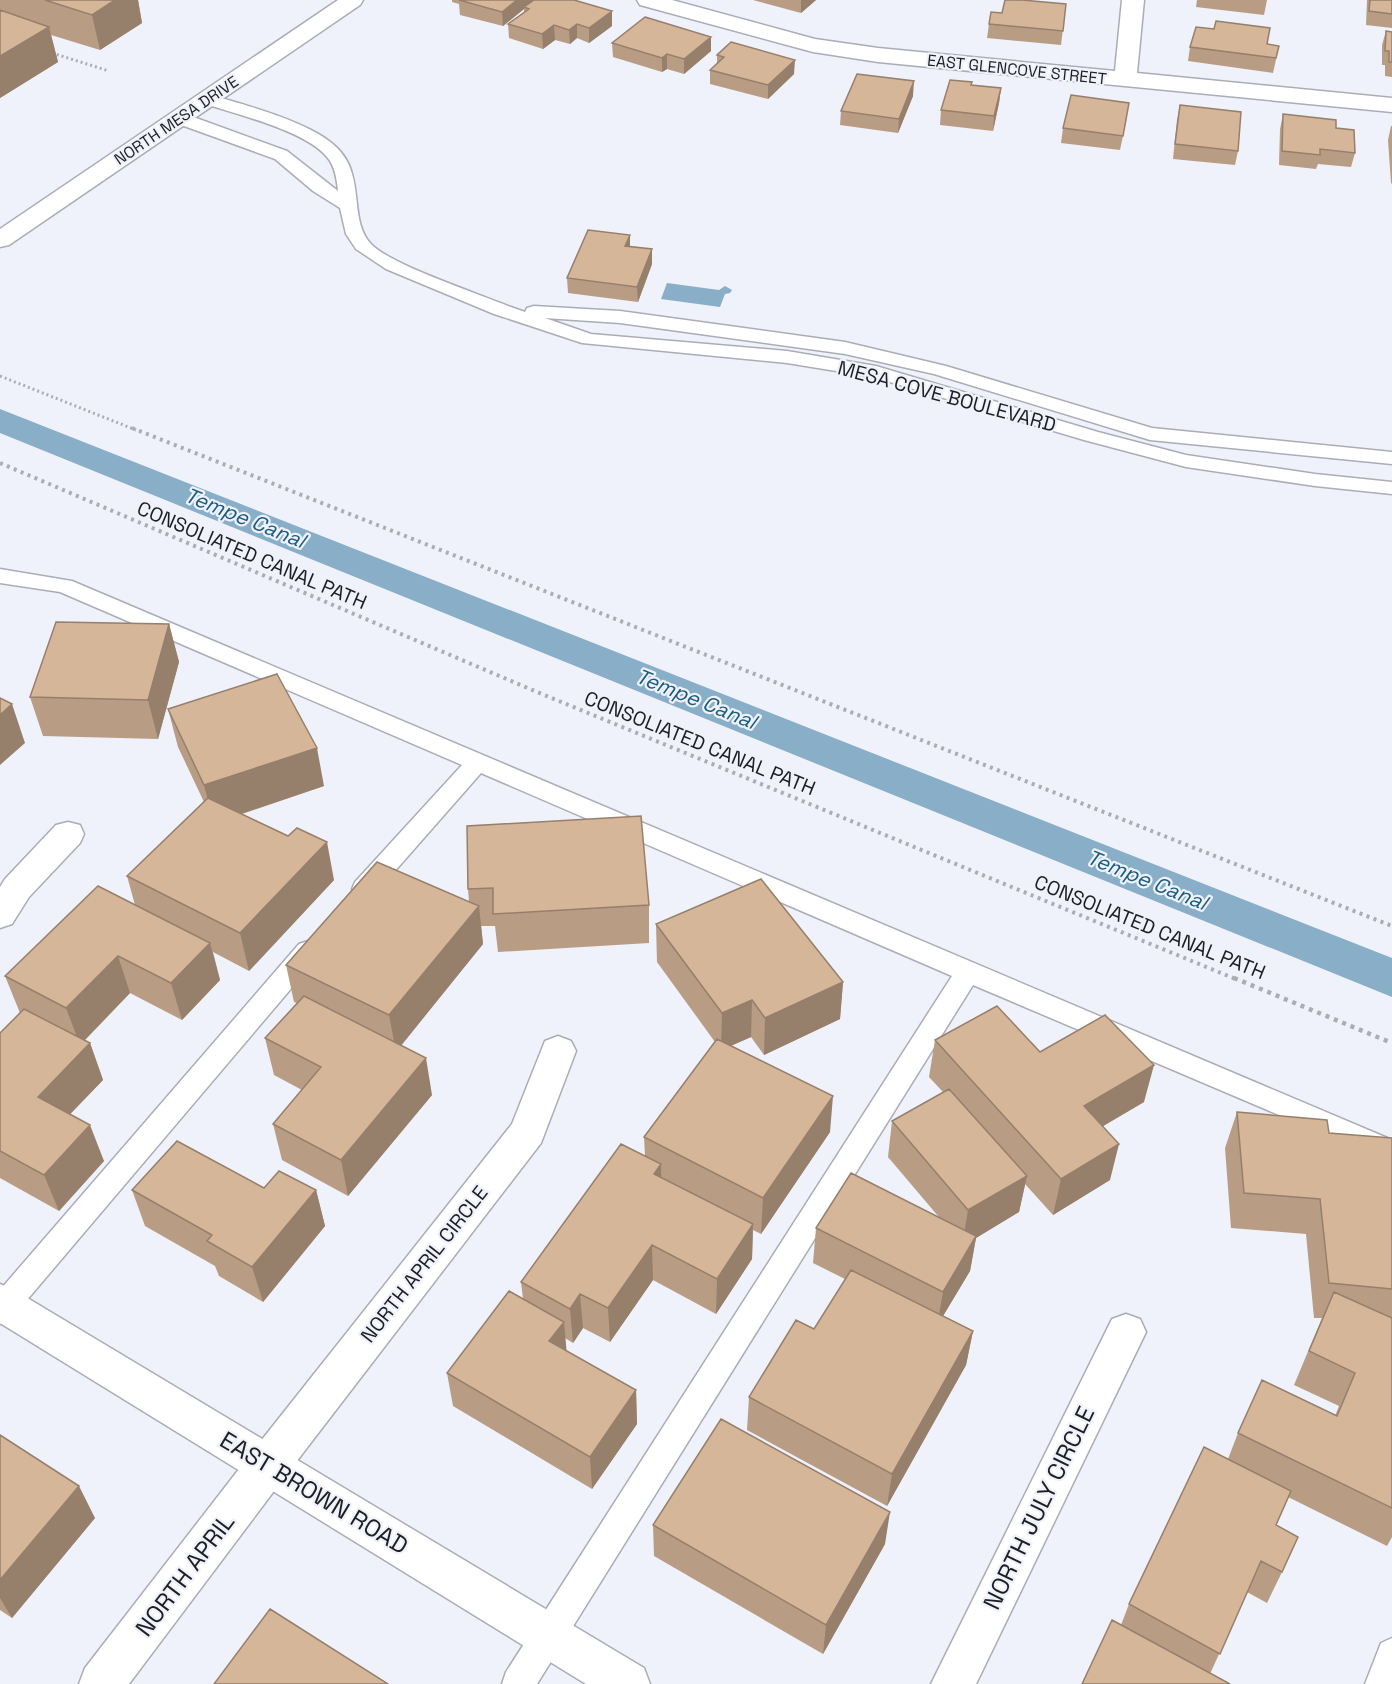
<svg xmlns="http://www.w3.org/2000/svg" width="1392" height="1684" font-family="'Space Grotesk',sans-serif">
<rect width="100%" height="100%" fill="#eff1fb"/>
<path fill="#88afc7" d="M 667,283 L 719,290 L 725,286 L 732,290 L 730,293 L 725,294 L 720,307 L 661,299 Z"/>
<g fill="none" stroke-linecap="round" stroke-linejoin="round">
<path fill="#88afc7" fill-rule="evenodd" d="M 0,409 L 1392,958 L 1392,997 L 0,433 Z"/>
<defs>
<path id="service" d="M 206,94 C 240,103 302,120 329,141 C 340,149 349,161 352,174 C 359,196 354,226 371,244 C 391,265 477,293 508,306 L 525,312 L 527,308 L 534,306 L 620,311 L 845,342 L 946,366 L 1152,428 L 1392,452 L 1392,464 L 1150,440 L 934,374 L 845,354 L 620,323 L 545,318 L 591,334 L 787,351 L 876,366 L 1098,432 L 1186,455 L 1315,474 L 1392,482 L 1392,494 L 1315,486 L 1186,467 L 1084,440 L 873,377 L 787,363 L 582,343 L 494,314 L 386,269 L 356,249 L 346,234 L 340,208 L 313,191 L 275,159 L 173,122 L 171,118 L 173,114 L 185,114 L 287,151 L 338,191 C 337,180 335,166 327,157 C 305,130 234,114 200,102 L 198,99 L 200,96 Z
M 0,569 L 72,581 L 1392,1140 L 1392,1163 L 973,985 L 537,1684 L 502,1684 L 506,1672 L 952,976 L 481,773 L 373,896 L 364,898 L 355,896 L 352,889 L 355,882 L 462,765 L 60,592 L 0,583 Z
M 308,941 L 317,944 L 321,951 L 317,958 L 10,1320 L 0,1324 L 0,1290 L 299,944 Z
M 1392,1638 L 1392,1684 L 1365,1684 L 1381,1643 Z"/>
<path id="minor" d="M 637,0 L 672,0 L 815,39 L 878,48 L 1115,71 L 1122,0 L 1144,0 L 1137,73 L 1392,98 L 1392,112 L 878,62 L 813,52 L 640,5 Z
M 68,822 L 80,825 L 84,834 L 80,843 L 29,897 L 12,924 L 0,928 L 0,887 L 5,879 L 56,825 Z
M 558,1036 L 571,1041 L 576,1051 L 541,1143 L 283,1479 L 129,1684 L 79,1684 L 85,1668 L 253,1451 L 512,1124 L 545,1041 Z
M 1126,1314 L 1140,1319 L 1146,1332 L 976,1684 L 931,1684 L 1112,1319 Z"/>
<path id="secondary" d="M 338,0 L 363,0 L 360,5 L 9,245 L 0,247 L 0,229 Z
M 0,1284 L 14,1290 L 644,1668 L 650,1684 L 586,1684 L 0,1323 Z"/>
</defs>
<use href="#service" stroke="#abadb6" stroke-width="3"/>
<use href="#minor" stroke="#abadb6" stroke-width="3"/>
<use href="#secondary" stroke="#abadb6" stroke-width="3"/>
<path stroke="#abadb4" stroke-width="3" stroke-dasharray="2 3" stroke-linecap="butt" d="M 52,53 L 109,71
M 0,376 L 136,430"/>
<path stroke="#abadb4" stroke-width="4" stroke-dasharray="3 4.5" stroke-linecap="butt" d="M 132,428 L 1392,926
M 0,463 L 537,692 L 1238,980"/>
<path stroke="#abadb4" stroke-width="4.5" stroke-dasharray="4 5" stroke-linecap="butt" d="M 1234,978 L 1392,1043"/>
<use href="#service" fill="#fff" fill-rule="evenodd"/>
<use href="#minor" fill="#fff" fill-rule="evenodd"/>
<use href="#secondary" fill="#fff" fill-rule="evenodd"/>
</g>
<path fill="#b89d84" d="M 0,0 L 138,0 L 142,23 L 100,50 L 51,35 L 58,62 L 0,98 Z
M 452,0 L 574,0 L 612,26 L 589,43 L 577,38 L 570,44 L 555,40 L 543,49 L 509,38 L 508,24 L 524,12 L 524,9 L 503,26 L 460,15 L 459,4 L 452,2 Z
M 753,0 L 816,0 L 801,13 Z
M 1197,0 L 1267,0 L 1264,15 L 1196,7 Z
M 1367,0 L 1392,0 L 1392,28 L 1366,25 Z
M 1066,4 L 1061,45 L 987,38 L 989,24 L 1002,13 Z
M 1214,29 L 1267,44 L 1279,46 L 1273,73 L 1188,61 L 1190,47 Z
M 1386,31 L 1392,32 L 1392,77 L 1385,76 L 1385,65 L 1382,65 L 1382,45 Z
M 612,43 L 711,51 L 684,74 L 667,69 L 662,72 L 613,57 Z
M 717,55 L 794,74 L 768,99 L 710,84 L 710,70 L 717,64 Z
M 971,85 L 1001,88 L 999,103 L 993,131 L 940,125 L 941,110 Z
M 913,96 L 898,133 L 840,125 L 841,111 Z
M 1180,105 L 1238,151 L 1235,165 L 1173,159 L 1177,120 Z
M 1283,114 L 1336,128 L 1355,153 L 1351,167 L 1318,164 L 1316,169 L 1279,165 L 1280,129 Z
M 1127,117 L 1120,150 L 1061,143 L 1063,128 Z
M 1391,126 L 1392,126 L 1392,184 L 1391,183 L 1388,140 Z
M 630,235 L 630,247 L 652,249 L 652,264 L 638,302 L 568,293 L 567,278 Z
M 169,624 L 179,662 L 158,739 L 43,736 L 30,697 Z
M 168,709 L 324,786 L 242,814 L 334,880 L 249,971 L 213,952 L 220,980 L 182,1020 L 130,993 L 85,1040 L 90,1043 L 103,1080 L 70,1114 L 104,1161 L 59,1211 L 0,1178 L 0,1033 L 20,1013 L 5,976 L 135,905 L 127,876 L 204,802 L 178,747 Z
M 467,826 L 649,905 L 649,943 L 498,952 L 495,926 L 481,926 L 483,944 L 401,1045 L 432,1095 L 348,1196 L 282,1160 L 273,1124 L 302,1090 L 274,1075 L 265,1038 L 297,1003 L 294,1002 L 286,965 L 469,902 L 468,889 Z
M 656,924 L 843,982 L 840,1019 L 764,1055 L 751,1037 L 731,1046 L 830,1132 L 761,1234 L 753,1230 L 752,1259 L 716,1314 L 653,1280 L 610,1342 L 583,1328 L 573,1343 L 565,1338 L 566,1351 L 636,1390 L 637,1424 L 592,1489 L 453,1406 L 447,1373 L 523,1299 L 521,1282 L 645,1156 L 644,1137 L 715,1042 L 657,962 Z
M 935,1040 L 1040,1052 L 1144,1102 L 1103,1126 L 1110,1180 L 1053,1215 L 1025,1184 L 1019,1212 L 976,1238 L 970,1271 L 943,1316 L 973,1331 L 966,1365 L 887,1506 L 747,1430 L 749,1397 L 814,1329 L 845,1279 L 813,1263 L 816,1228 L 938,1216 L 888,1157 L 892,1121 L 943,1092 L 929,1077 Z
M 1237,1112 L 1329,1133 L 1392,1138 L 1392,1537 L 1387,1546 L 1288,1497 L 1276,1525 L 1282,1572 L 1267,1603 L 1247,1592 L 1210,1674 L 1121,1625 L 1129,1604 L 1228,1459 L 1238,1433 L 1335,1416 L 1339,1406 L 1294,1385 L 1322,1318 L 1314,1318 L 1306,1234 L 1231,1228 L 1225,1148 Z
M 264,1188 L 316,1190 L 325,1226 L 263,1302 L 219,1276 L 215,1266 L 145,1226 L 132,1190 Z
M 0,1435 L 95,1518 L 12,1618 L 0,1610 Z
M 653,1525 L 885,1544 L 823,1654 L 654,1556 Z"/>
<path fill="#967f6b" d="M 115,0 L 138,0 L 142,23 L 100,50 L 92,15 Z
M 517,0 L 536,0 L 524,7 L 524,9 L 503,26 L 502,12 Z
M 801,0 L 816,0 L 801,13 Z
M 612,11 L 612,26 L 589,43 L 589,28 Z
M 577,24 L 577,38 L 570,44 L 569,30 Z
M 554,25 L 555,40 L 543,49 L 542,34 Z
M 49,27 L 58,62 L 0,98 L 0,56 Z
M 711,37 L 711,51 L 684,74 L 684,59 Z
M 667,54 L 667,69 L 662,72 L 662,58 Z
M 795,60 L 794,74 L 768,99 L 768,85 Z
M 914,81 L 913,96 L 898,133 L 899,119 Z
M 1001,88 L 999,103 L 993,131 L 994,116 Z
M 630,235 L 630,250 L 625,246 Z
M 652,249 L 652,264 L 638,302 L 637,287 Z
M 169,624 L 179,662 L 158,739 L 148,700 Z
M 12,704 L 25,743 L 0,765 L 0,715 Z
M 317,748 L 324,786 L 214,823 L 204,785 Z
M 327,842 L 334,880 L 249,971 L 240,933 Z
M 479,906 L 483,944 L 396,1052 L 389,1015 Z
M 210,943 L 220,980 L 182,1020 L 171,983 Z
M 118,956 L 130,993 L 80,1045 L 66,1008 Z
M 843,982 L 840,1019 L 764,1055 L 765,1018 Z
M 752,1000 L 751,1037 L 721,1050 L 722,1013 Z
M 90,1043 L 103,1080 L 52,1133 L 38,1097 Z
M 426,1058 L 432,1095 L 348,1196 L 341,1160 Z
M 1154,1065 L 1144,1102 L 1076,1142 L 1084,1106 Z
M 833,1096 L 830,1132 L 761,1234 L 763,1198 Z
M 90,1125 L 104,1161 L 59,1211 L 44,1175 Z
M 1119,1144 L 1110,1180 L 1053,1215 L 1061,1179 Z
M 661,1164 L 662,1200 L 654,1174 Z
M 1027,1176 L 1019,1212 L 976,1238 L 970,1271 L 937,1326 L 943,1292 L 962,1246 L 968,1210 Z
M 316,1190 L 325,1226 L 263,1302 L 252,1267 Z
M 753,1224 L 752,1259 L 716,1314 L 717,1279 Z
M 652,1245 L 653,1280 L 610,1342 L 608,1308 Z
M 580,1294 L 583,1328 L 573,1343 L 570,1309 Z
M 564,1322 L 567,1356 L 549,1341 Z
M 973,1331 L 966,1365 L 887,1506 L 892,1474 Z
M 636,1390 L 637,1424 L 592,1489 L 590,1457 Z
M 79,1486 L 95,1518 L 12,1618 L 0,1598 L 0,1580 Z
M 890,1512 L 885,1544 L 823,1654 L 826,1625 Z"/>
<path fill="#d6b699" stroke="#967f6b" stroke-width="1.5" d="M 45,0 L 115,0 L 92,15 Z
M 459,0 L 517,0 L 502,12 Z
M 534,0 L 574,0 L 612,11 L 589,28 L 577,24 L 569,30 L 554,25 L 542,34 L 508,24 L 529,9 L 524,7 Z
M 1005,0 L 1022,0 L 1066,4 L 1063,31 L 989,24 L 991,12 L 1002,13 Z
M 1370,0 L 1392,0 L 1392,14 L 1369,11 Z
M 0,10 L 49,27 L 0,56 Z
M 645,17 L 711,37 L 684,59 L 667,54 L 662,58 L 612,43 Z
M 1216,21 L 1270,28 L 1267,44 L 1279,46 L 1276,58 L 1190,47 L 1196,27 L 1214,29 Z
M 1386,31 L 1392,32 L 1392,62 L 1389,62 L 1389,51 L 1385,51 Z
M 731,42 L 795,60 L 768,85 L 710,70 L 724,57 L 717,55 Z
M 857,74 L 914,81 L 899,119 L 841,111 Z
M 950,80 L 972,82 L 971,85 L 1001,88 L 994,116 L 941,110 Z
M 1071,95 L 1129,103 L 1123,136 L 1063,128 Z
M 1180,105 L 1241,112 L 1238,151 L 1175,144 Z
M 1283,114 L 1336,120 L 1336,128 L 1354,130 L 1355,153 L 1320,149 L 1320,155 L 1282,151 Z
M 588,230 L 630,235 L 625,246 L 652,249 L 637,287 L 567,278 Z
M 56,622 L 169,624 L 148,700 L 30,697 Z
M 277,674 L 317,748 L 204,785 L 168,709 Z
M 0,698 L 12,704 L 0,715 Z
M 208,798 L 288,836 L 297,828 L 327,842 L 240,933 L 127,876 Z
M 641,816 L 649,905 L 493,914 L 493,888 L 468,889 L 467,826 Z
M 377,862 L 479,906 L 389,1015 L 286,965 Z
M 761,879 L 843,982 L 765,1018 L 752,1000 L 722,1013 L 656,924 Z
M 98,886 L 210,943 L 171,983 L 118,956 L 66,1008 L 5,976 Z
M 304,996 L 426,1058 L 341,1160 L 273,1124 L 321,1067 L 265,1038 Z
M 997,1006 L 1040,1052 L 1105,1015 L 1154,1065 L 1084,1106 L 1119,1144 L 1061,1179 L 935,1040 Z
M 24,1009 L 90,1043 L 38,1097 L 90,1125 L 44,1175 L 0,1151 L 0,1033 Z
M 717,1039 L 833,1096 L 763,1198 L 644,1137 Z
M 949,1089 L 1027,1176 L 968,1210 L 892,1121 Z
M 1237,1112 L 1327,1120 L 1329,1133 L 1392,1138 L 1392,1289 L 1329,1283 L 1320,1199 L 1244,1193 Z
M 177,1141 L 264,1188 L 279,1171 L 316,1190 L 252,1267 L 207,1241 L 212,1235 L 132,1190 Z
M 621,1144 L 661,1164 L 654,1174 L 753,1224 L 717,1279 L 652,1245 L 608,1308 L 580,1294 L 570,1309 L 521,1282 Z
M 851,1173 L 976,1236 L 943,1292 L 816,1228 Z
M 851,1270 L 973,1331 L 892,1474 L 749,1397 L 796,1320 L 814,1329 Z
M 509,1291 L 564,1322 L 549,1341 L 636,1390 L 590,1457 L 447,1373 Z
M 1334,1292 L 1392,1318 L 1392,1508 L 1238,1433 L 1262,1380 L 1337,1416 L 1355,1373 L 1309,1351 Z
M 721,1419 L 890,1512 L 826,1625 L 653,1525 Z
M 0,1435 L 79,1486 L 0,1580 Z
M 1204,1447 L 1291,1491 L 1276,1525 L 1298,1537 L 1282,1572 L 1261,1561 L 1220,1654 L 1129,1604 Z
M 270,1609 L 388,1684 L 214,1684 Z
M 1112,1620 L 1230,1684 L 1082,1684 Z"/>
<g text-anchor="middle" stroke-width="4.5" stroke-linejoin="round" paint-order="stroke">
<g font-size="16" fill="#1d1e21" stroke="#eff1fb">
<text transform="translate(1017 69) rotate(6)" y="6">EAST GLENCOVE STREET</text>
<text transform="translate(176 120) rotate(-34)" y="6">NORTH MESA DRIVE</text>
</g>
<g font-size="20" fill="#1d1e21" stroke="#eff1fb">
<text transform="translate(947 396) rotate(15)" y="7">MESA COVE BOULEVARD</text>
<text transform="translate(252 555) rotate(23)" y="7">CONSOLIATED CANAL PATH</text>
<text transform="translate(700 743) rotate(22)" y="7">CONSOLIATED CANAL PATH</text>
<text transform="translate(1150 927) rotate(22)" y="7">CONSOLIATED CANAL PATH</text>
<text transform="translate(424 1264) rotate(-52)" y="7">NORTH APRIL CIRCLE</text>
</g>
<g font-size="21" font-style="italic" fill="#195d7e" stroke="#eff1fb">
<text transform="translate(245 518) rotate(22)" y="7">Tempe Canal</text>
<text transform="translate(696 699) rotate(22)" y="7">Tempe Canal</text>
<text transform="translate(1147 880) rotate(22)" y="7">Tempe Canal</text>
</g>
<g font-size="24" fill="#1d1e21" stroke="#eff1fb">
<text transform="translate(314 1493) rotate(31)" y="8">EAST BROWN ROAD</text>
<text transform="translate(1039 1508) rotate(-64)" y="8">NORTH JULY CIRCLE</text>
<text transform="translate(185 1575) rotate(-53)" y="8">NORTH APRIL</text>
</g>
</g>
</svg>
